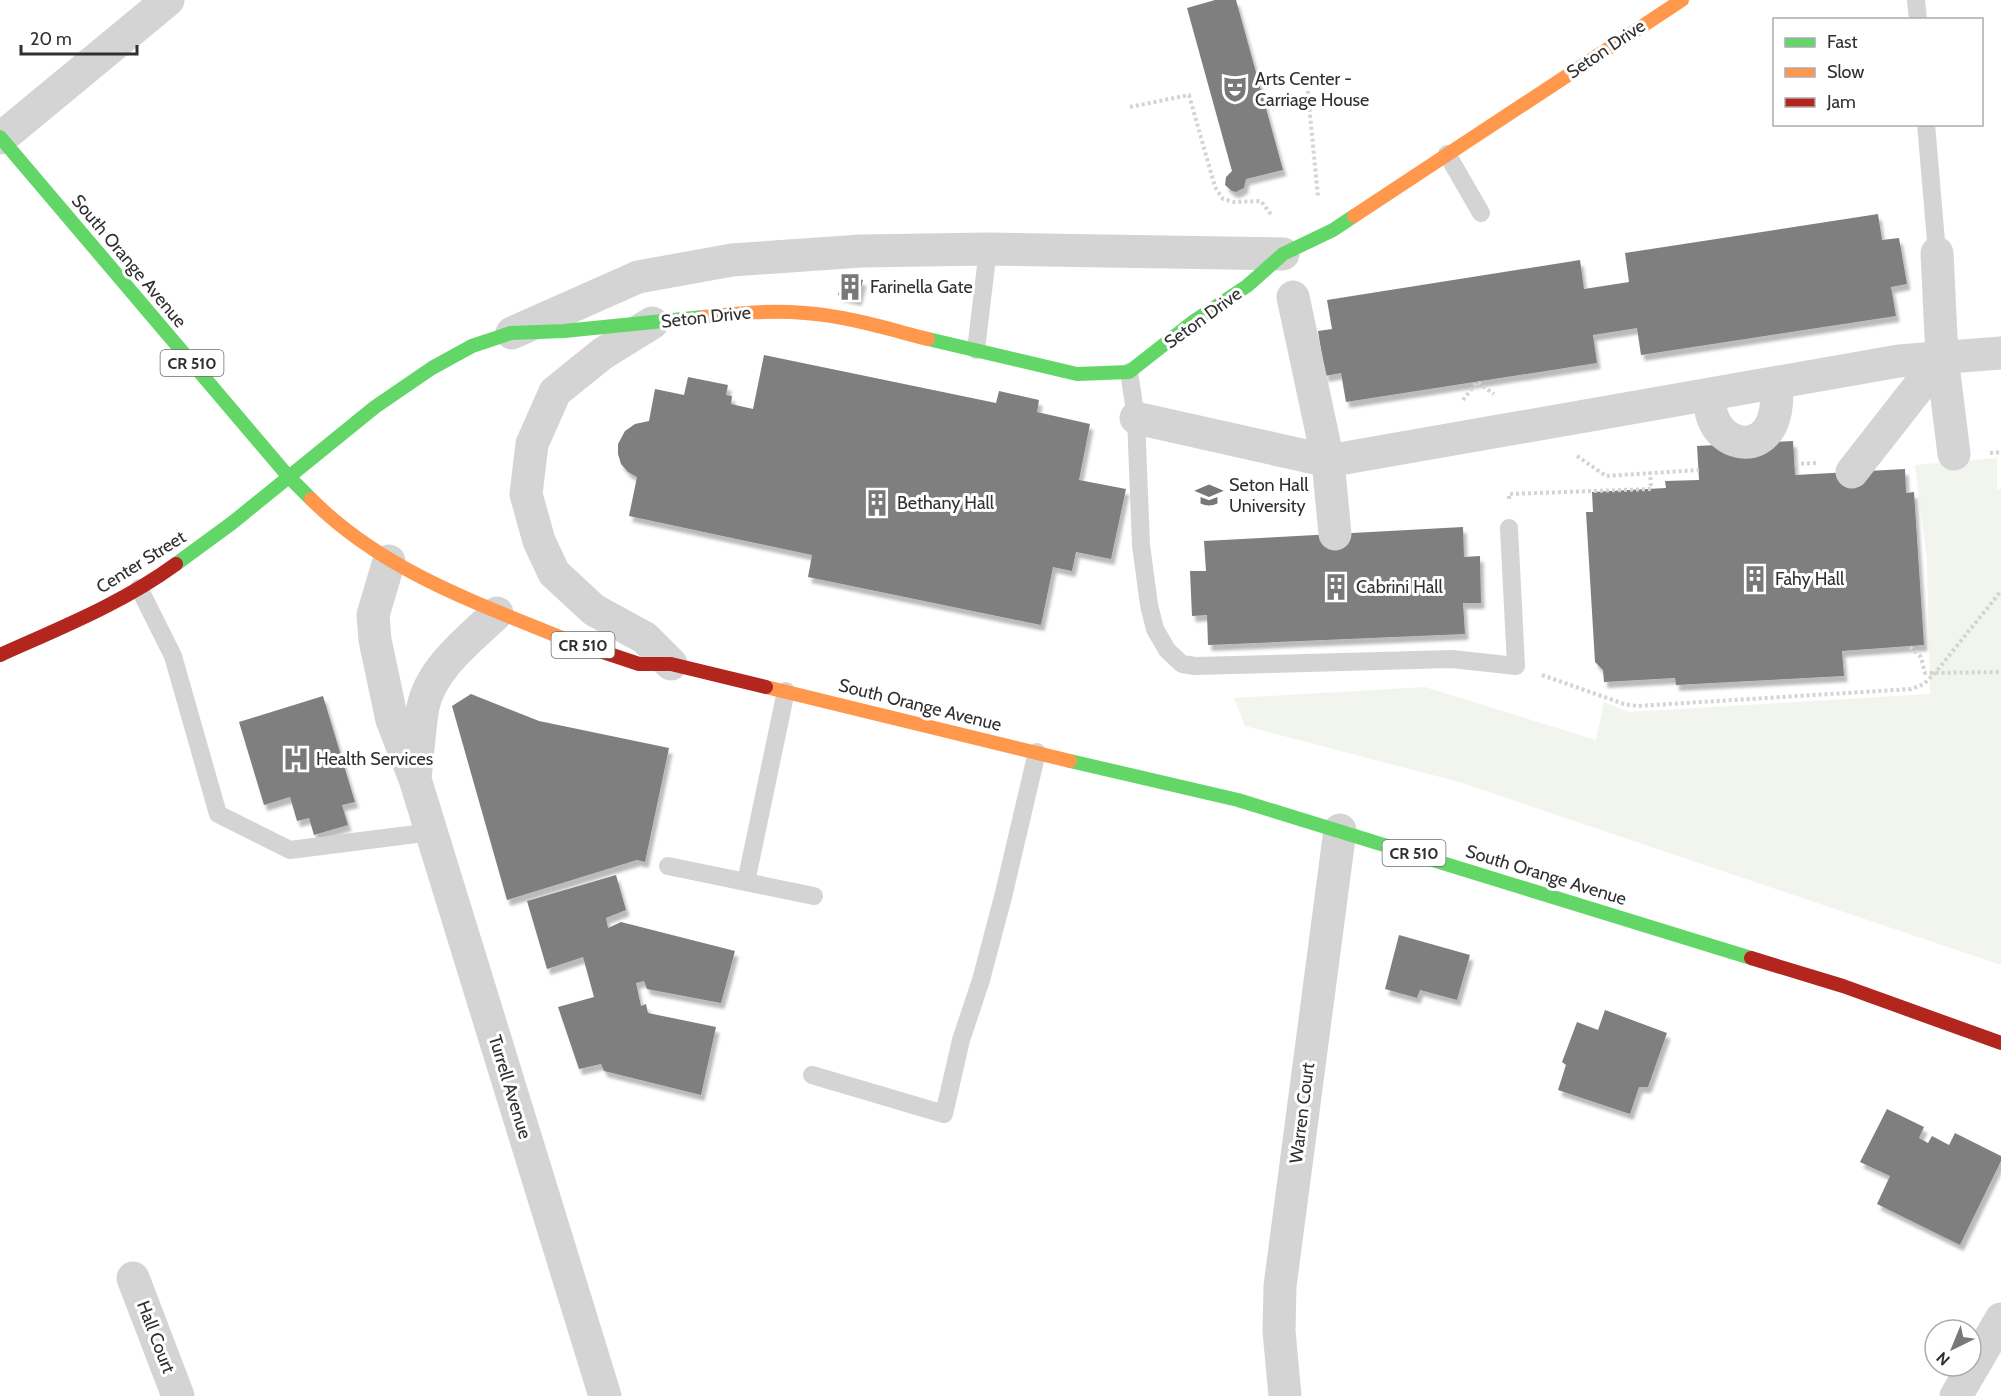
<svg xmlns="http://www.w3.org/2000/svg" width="2001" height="1396" font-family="Cabin,sans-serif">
<defs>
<filter id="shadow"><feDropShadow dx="3.5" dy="6" stdDeviation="1.5" flood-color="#0004"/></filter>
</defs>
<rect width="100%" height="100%" fill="#fff"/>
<path fill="#f2f5ed" d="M 1997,458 L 1997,489 L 2001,489 L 2001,965 L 1459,782 L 1245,726 L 1234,698 L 1425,687 L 1596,740 L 1604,702 L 1629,712 L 1930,694 L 1927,562 L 1915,465 Z"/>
<path fill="#7f7f7f" filter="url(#shadow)" d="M 1215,0 L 1236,0 L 1283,170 L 1246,179 L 1244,188 L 1236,192 L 1232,191 L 1225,185 L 1226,177 L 1232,171 L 1187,8 Z
M 1878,214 L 1882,240 L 1899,238 L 1907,284 L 1891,287 L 1896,316 L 1641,355 L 1637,328 L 1593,335 L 1597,363 L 1346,402 L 1341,373 L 1325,376 L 1318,331 L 1332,329 L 1327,300 L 1580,260 L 1584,289 L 1629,282 L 1625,253 Z
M 843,275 L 863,280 L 858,300 L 838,295 Z
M 764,355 L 996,403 L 999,391 L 1039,400 L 1037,412 L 1090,424 L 1079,480 L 1126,489 L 1111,559 L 1076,552 L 1072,571 L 1053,567 L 1041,625 L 808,577 L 812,555 L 629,516 L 637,477 L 628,472 L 621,464 L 618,454 L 618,444 L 625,431 L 635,424 L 649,421 L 655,389 L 684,395 L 688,377 L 728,385 L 726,395 L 732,396 L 731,404 L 753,409 Z
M 1793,441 L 1795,475 L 1905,469 L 1906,493 L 1914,492 L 1924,645 L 1842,651 L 1844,676 L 1676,685 L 1675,678 L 1604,682 L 1603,670 L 1595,662 L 1586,512 L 1593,512 L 1592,492 L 1666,488 L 1665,481 L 1699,480 L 1697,446 Z
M 1463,527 L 1464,557 L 1480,556 L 1481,603 L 1463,603 L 1465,634 L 1208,645 L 1207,615 L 1192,616 L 1190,571 L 1206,571 L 1204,541 Z
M 471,694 L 539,721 L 669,748 L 645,862 L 637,860 L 507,900 L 452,706 Z
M 323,696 L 355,802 L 342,805 L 348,825 L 314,835 L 309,818 L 297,821 L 290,797 L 264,805 L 239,722 Z
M 616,875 L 626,910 L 606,918 L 608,928 L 621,922 L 735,951 L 721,1003 L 647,989 L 644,981 L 636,983 L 641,1006 L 646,1004 L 648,1013 L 716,1027 L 701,1095 L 604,1071 L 601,1064 L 579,1069 L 558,1007 L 594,997 L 583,957 L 547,969 L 527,901 Z
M 1399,935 L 1470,955 L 1457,1000 L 1420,990 L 1417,998 L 1385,989 Z
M 1605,1010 L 1667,1033 L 1648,1087 L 1639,1087 L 1630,1114 L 1558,1090 L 1566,1065 L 1562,1062 L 1577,1022 L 1598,1030 Z
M 1887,1109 L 1924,1127 L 1919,1138 L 1928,1143 L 1932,1136 L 1949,1145 L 1955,1133 L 2001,1156 L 2001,1161 L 1960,1245 L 1877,1204 L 1890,1176 L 1860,1162 Z"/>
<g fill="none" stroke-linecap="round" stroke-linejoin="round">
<path stroke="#d4d4d4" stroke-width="4" stroke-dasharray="3 3" stroke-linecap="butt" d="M 1306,73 L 1318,197
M 1130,107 L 1189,95 L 1215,187 L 1223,199 L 1234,202 L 1261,201 L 1272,216
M 1463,400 L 1477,382 L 1494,394
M 1990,453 L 2001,452
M 1577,456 L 1606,476 L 1699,470
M 1795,464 L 1818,463
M 1509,499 L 1509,494 L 1651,489 L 1650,472
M 1910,647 L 1921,657 L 1925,673 L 2001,672
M 1542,675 L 1624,704 L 1637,706 L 1911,689 L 1924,684 L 1935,673 L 2001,591"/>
<path stroke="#d4d4d4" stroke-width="18" d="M 1916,0 L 1918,20
M 1926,124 L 1937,253
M 1447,154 L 1481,213
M 976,350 L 988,249
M 1129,372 L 1136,418 L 1141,545 L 1149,605 L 1155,629 L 1167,650 L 1182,664 L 1195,666 L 1452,659 L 1516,666 L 1509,528
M 139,588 L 173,656 L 218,814 L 290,850 L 432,832
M 668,866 L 814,896
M 746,882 L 786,691
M 812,1075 L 944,1114 L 961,1040 L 981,980 L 1003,897 L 1037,752"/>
<path stroke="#d4d4d4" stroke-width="33" d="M 1,138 L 168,0
M 1937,253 L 1942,357 L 1954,454
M 1293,297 L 1328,461 L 1335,534
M 652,323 L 602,354 L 555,392 L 532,444 L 526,494 L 539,541 L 554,573 L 594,610 L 645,638 L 671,664
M 512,333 L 638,277 L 732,260 L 861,251 L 988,249 L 1283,254
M 1709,395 C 1710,402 1710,412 1713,418 C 1722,444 1757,453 1771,425 C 1777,413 1777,398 1777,384
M 1136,418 L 1328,461 L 1899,361 L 2001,353
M 1852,472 L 1942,357
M 389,561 L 373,615 L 375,640 L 392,720 L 415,779 L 605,1396
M 415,777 C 418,754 419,730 423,707 C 431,668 470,639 497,613
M 133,1278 L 178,1396
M 1285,1396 L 1279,1331 L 1280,1286 L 1340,830
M 1956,1396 L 2001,1319"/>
<path stroke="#63d668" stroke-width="14" d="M 0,137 L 288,476 L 311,499
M 928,339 L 1077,374 L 1129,372 L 1194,321 L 1247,286 L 1283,254 L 1333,230 L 1354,216
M 176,564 L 232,523 L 375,407 L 432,368 L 472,346 L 511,333 L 564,331 L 703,317
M 1070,761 L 1238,800 L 1751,958"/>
<path stroke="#ff974d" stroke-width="14" d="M 1354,216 L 1682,0
M 703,317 C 738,313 771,310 805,313 C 847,316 888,329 928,339
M 311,499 C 383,571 475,602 567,640
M 766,687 L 1070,761"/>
<path stroke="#b3261e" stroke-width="14" d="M 567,640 L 639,664 L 671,664 L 766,687
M 0,655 C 60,628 123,603 176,564
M 1751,958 L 1843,986 L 2001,1043"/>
</g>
<defs>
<symbol id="theatre-bare" viewBox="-9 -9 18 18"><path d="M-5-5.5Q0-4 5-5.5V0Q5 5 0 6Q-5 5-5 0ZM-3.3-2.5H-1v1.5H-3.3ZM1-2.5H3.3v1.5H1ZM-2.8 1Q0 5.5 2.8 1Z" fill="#787878" stroke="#fff" stroke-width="2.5" paint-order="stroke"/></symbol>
<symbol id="building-bare" viewBox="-9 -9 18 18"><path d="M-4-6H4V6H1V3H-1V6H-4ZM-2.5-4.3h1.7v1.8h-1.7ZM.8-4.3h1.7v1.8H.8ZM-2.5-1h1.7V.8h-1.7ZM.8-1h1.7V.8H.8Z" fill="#787878" stroke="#fff" stroke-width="2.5" paint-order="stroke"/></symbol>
<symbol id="university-bare" viewBox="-9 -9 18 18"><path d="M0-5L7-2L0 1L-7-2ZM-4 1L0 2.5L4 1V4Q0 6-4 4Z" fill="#787878" stroke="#fff" stroke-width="2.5" paint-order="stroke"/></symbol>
<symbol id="hospital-bare" viewBox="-9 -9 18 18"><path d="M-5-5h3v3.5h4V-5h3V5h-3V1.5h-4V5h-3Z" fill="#787878" stroke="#fff" stroke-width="2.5" paint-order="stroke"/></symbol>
</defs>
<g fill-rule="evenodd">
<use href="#theatre-bare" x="1216" y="70" width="38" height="38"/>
<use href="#building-bare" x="831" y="268" width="38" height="38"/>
<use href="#university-bare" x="1190" y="476" width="38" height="38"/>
<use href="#building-bare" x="858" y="484" width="38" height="38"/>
<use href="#building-bare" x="1736" y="560" width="38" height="38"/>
<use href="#building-bare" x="1317" y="568" width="38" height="38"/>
<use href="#hospital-bare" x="277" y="740" width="38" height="38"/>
</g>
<g text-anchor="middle" stroke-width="6" stroke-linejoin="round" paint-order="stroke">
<g fill="#fff" stroke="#6e6e6e" stroke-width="1.5">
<rect x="160.5" y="350" width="63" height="26" rx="4.5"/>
<rect x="551.5" y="632" width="63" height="26" rx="4.5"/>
<rect x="1382.5" y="840" width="63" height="26" rx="4.5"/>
</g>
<g font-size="16" font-weight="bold" fill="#303030">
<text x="192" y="369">CR 510</text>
<text x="583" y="651">CR 510</text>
<text x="1414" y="859">CR 510</text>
</g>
<g font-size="18" fill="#303030" stroke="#fff">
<text transform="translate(1606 49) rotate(-34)" y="6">Seton Drive</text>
<text transform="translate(129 261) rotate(50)" y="6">South Orange Avenue</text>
<text transform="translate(706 317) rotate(-6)" y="6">Seton Drive</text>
<text transform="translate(1203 318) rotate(-36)" y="6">Seton Drive</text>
<text transform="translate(141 562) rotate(-32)" y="6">Center Street</text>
<text transform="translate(920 705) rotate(14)" y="6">South Orange Avenue</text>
<text transform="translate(1546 875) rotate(17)" y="6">South Orange Avenue</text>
<text transform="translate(510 1087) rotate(73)" y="6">Turrell Avenue</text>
<text transform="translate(1302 1113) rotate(-83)" y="6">Warren Court</text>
<text transform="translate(156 1337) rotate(69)" y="6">Hall Court</text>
</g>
<g font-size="18" fill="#303030" stroke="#fff" text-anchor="start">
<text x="1255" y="85">Arts Center -<tspan x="1255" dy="21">Carriage House</tspan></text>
<text x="870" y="293">Farinella Gate</text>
<text x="1229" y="491">Seton Hall<tspan x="1229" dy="21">University</tspan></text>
<text x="897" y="509">Bethany Hall</text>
<text x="1775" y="585">Fahy Hall</text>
<text x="1356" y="593">Cabrini Hall</text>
<text x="316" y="765">Health Services</text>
</g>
</g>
<rect x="1773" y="18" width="210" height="108" fill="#ffffff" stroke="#acacac" stroke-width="1.5"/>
<rect x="1785" y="38" width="30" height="9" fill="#63d668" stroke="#acacac" stroke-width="1.5"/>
<text x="1827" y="48" font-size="18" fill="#303030">Fast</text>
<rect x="1785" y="68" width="30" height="9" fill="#ff974d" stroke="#acacac" stroke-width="1.5"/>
<text x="1827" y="78" font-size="18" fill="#303030">Slow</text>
<rect x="1785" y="98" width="30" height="9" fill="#b3261e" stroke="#acacac" stroke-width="1.5"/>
<text x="1827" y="108" font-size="18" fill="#303030">Jam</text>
<g transform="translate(1953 1348) rotate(223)"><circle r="28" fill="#ffffff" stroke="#acacac" stroke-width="1.5"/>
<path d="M0-4.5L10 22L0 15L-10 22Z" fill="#787878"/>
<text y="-9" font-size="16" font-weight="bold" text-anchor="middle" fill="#303030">N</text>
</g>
<path d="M21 45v9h116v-9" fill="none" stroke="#303030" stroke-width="3"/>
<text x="30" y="45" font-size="18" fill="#303030" stroke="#ffffff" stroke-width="4.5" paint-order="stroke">20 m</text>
</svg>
